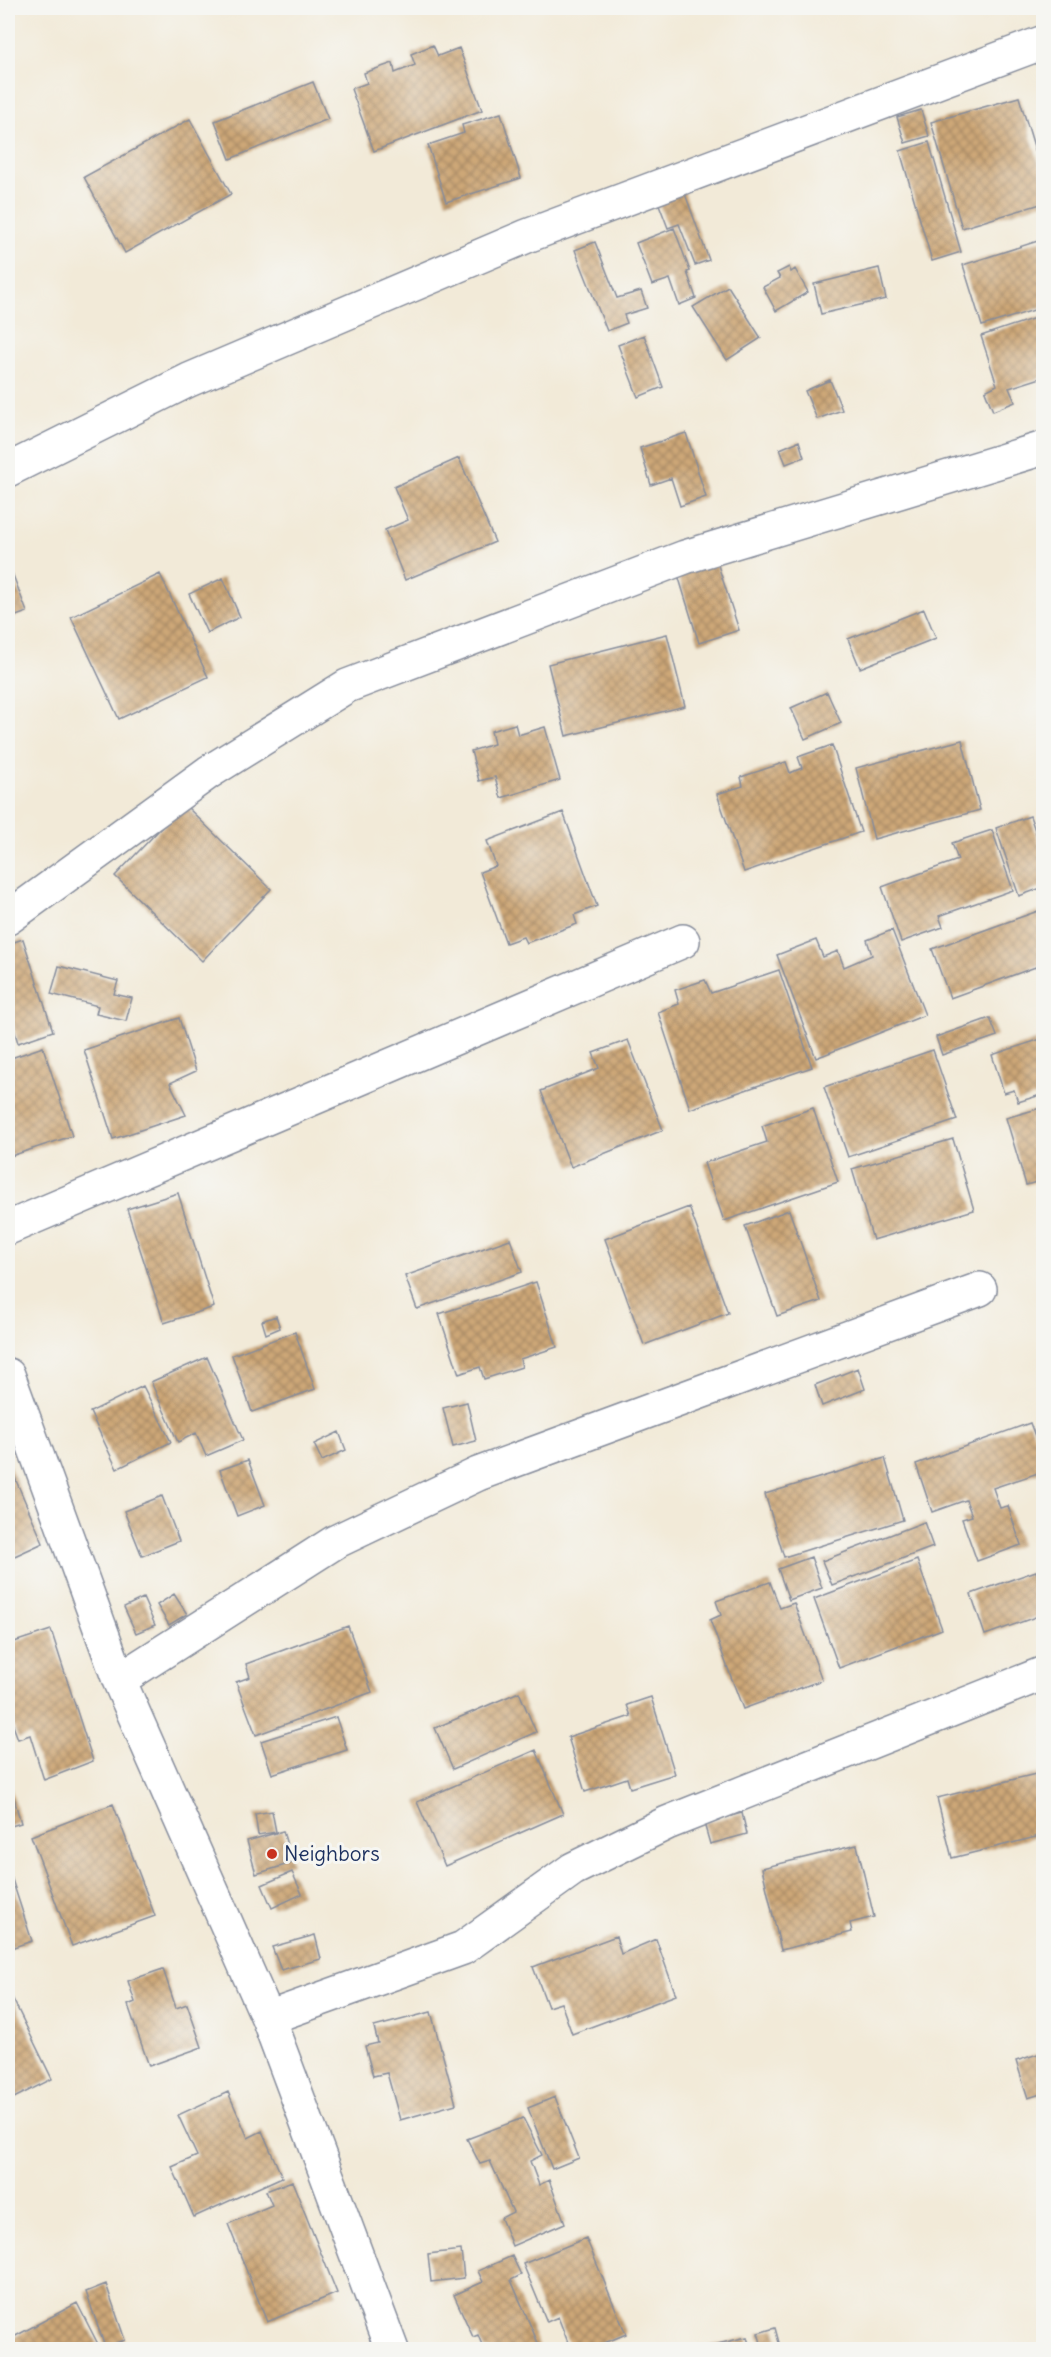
<svg xmlns="http://www.w3.org/2000/svg" width="1051" height="2357" font-family="Delius,sans-serif">
<defs>
<pattern id="building-cross-hatch" width="8" height="8" patternUnits="userSpaceOnUse" patternTransform="scale(1.5)"><rect width="8" height="8" fill="#cda777"/><path d="M0 0l8 8M0 8l8-8" fill="none" stroke="#a68865"/></pattern>
</defs>
<rect width="100%" height="100%" fill="#f6f6f2"/>
<filter id="ink" filterUnits="userSpaceOnUse"><feTurbulence type="fractalNoise" baseFrequency=".0167" numOctaves="2"/><feDisplacementMap in="SourceGraphic" scale="12" xChannelSelector="R" yChannelSelector="G"/><feConvolveMatrix kernelMatrix="1 2 1 2 8 2 1 2 1" color-interpolation-filters="sRGB"/></filter>
<filter id="wash" filterUnits="userSpaceOnUse"><feTurbulence type="fractalNoise" baseFrequency=".008" numOctaves="4" result="noise"/><feDisplacementMap in="SourceGraphic" scale="24" xChannelSelector="R" yChannelSelector="G"/><feGaussianBlur stdDeviation="1.35" result="paint"/><feColorMatrix in="noise" values="0 0 0 0 0 0 0 0 0 0 0 0 0 0 0 0 0 1.4 0 .05"/><feComposite in="paint" operator="in"/></filter>
<g filter="url(#wash)">
<rect width="100%" height="100%" fill="#f2ead8"/>
<g id="blocks">
<path fill="url(#building-cross-hatch)" d="M 433,45 L 438,56 L 459,48 L 482,110 L 374,151 L 351,89 L 367,83 L 364,73 L 393,63 L 395,73 L 415,65 L 411,54 Z
M 313,82 L 328,119 L 230,159 L 215,121 Z
M 1019,97 L 1044,179 L 1044,203 L 962,228 L 931,122 Z
M 921,110 L 929,136 L 905,143 L 897,117 Z
M 501,113 L 521,178 L 446,202 L 428,145 L 464,133 L 462,125 Z
M 190,119 L 231,194 L 125,253 L 84,177 Z
M 929,142 L 961,252 L 932,261 L 900,151 Z
M 680,180 L 709,260 L 695,265 L 679,224 L 668,228 L 657,199 Z
M 674,228 L 690,271 L 687,272 L 696,298 L 679,305 L 670,279 L 652,285 L 636,243 Z
M 1044,239 L 1044,307 L 982,326 L 963,265 Z
M 595,242 L 617,298 L 641,291 L 647,308 L 624,315 L 627,323 L 607,331 L 575,250 Z
M 789,267 L 791,272 L 795,269 L 808,292 L 776,311 L 763,287 L 780,278 L 777,273 Z
M 879,268 L 886,299 L 821,314 L 814,284 Z
M 728,286 L 761,338 L 727,360 L 693,307 Z
M 1044,315 L 1044,377 L 1009,388 L 1015,402 L 993,411 L 985,391 L 997,385 L 981,336 Z
M 644,335 L 663,387 L 638,397 L 618,345 Z
M 830,380 L 842,410 L 817,419 L 805,391 Z
M 686,433 L 706,497 L 680,506 L 671,478 L 651,485 L 640,448 Z
M 799,441 L 804,457 L 786,464 L 780,449 Z
M 459,458 L 495,542 L 405,580 L 385,530 L 408,520 L 394,487 Z
M 8,562 L 27,612 L 8,619 Z
M 717,562 L 739,630 L 699,643 L 678,575 Z
M 160,574 L 208,677 L 119,719 L 71,617 Z
M 223,578 L 240,617 L 207,633 L 189,594 Z
M 924,609 L 936,638 L 860,668 L 848,639 Z
M 667,634 L 685,706 L 566,736 L 548,664 Z
M 827,692 L 841,723 L 805,739 L 791,708 Z
M 515,724 L 518,735 L 545,727 L 560,780 L 501,798 L 495,777 L 479,781 L 471,751 L 494,744 L 491,731 Z
M 962,740 L 980,810 L 874,839 L 856,768 Z
M 832,745 L 861,832 L 744,872 L 717,794 L 743,786 L 741,777 L 786,762 L 790,773 L 802,768 L 798,757 Z
M 184,804 L 271,889 L 202,961 L 115,876 Z
M 563,812 L 597,906 L 574,915 L 577,924 L 526,943 L 523,937 L 506,943 L 480,872 L 496,866 L 487,841 Z
M 1030,816 L 1044,856 L 1044,887 L 1019,896 L 996,828 Z
M 992,830 L 1013,890 L 939,916 L 943,927 L 901,942 L 882,887 L 958,860 L 952,843 Z
M 1038,911 L 1044,927 L 1044,964 L 950,998 L 932,949 Z
M 892,930 L 925,1015 L 816,1058 L 777,955 L 816,940 L 823,957 L 838,951 L 844,967 L 872,955 L 867,940 Z
M 23,939 L 53,1031 L 18,1043 L 8,1009 L 8,944 Z
M 59,966 L 118,981 L 114,994 L 132,998 L 126,1021 L 96,1014 L 98,1006 L 51,994 Z
M 779,970 L 812,1067 L 690,1109 L 658,1012 L 679,1004 L 675,990 L 705,980 L 711,993 Z
M 179,1018 L 196,1071 L 170,1083 L 186,1115 L 113,1139 L 84,1050 Z
M 990,1018 L 997,1036 L 942,1055 L 936,1037 Z
M 1044,1038 L 1044,1094 L 1018,1102 L 1014,1090 L 1004,1093 L 992,1055 Z
M 628,1040 L 663,1130 L 571,1167 L 541,1091 L 599,1068 L 593,1053 Z
M 43,1047 L 72,1136 L 8,1157 L 8,1052 L 11,1058 Z
M 933,1050 L 957,1120 L 848,1157 L 824,1087 Z
M 1044,1107 L 1044,1180 L 1026,1185 L 1006,1118 Z
M 813,1108 L 838,1182 L 724,1221 L 704,1163 L 767,1142 L 762,1126 Z
M 953,1139 L 974,1210 L 873,1240 L 852,1169 Z
M 178,1193 L 214,1307 L 164,1323 L 127,1209 Z
M 689,1207 L 728,1313 L 644,1345 L 605,1239 Z
M 789,1210 L 821,1301 L 777,1316 L 745,1226 Z
M 510,1239 L 522,1272 L 417,1309 L 405,1276 Z
M 536,1282 L 557,1347 L 520,1359 L 522,1367 L 484,1379 L 480,1367 L 459,1374 L 439,1314 Z
M 276,1316 L 280,1328 L 266,1334 L 262,1321 Z
M 295,1332 L 315,1389 L 252,1412 L 232,1355 Z
M 207,1357 L 243,1440 L 206,1456 L 196,1433 L 178,1442 L 151,1382 Z
M 858,1368 L 865,1389 L 822,1406 L 815,1385 Z
M 143,1386 L 171,1442 L 117,1469 L 90,1412 Z
M 467,1402 L 476,1441 L 453,1447 L 443,1408 Z
M 1030,1423 L 1044,1460 L 1044,1471 L 993,1488 L 1000,1508 L 1008,1506 L 1021,1545 L 977,1561 L 962,1519 L 972,1516 L 966,1500 L 932,1512 L 916,1464 Z
M 339,1432 L 346,1450 L 322,1461 L 314,1444 Z
M 885,1458 L 903,1520 L 784,1557 L 765,1494 Z
M 248,1460 L 265,1505 L 237,1516 L 220,1470 Z
M 8,1462 L 43,1543 L 8,1559 Z
M 162,1496 L 179,1541 L 142,1556 L 124,1511 Z
M 924,1522 L 933,1547 L 832,1585 L 822,1561 Z
M 811,1557 L 822,1588 L 789,1600 L 778,1569 Z
M 917,1560 L 942,1629 L 839,1668 L 814,1599 Z
M 1036,1571 L 1044,1594 L 1044,1614 L 985,1635 L 971,1594 Z
M 770,1582 L 780,1608 L 794,1603 L 822,1680 L 743,1709 L 710,1620 L 721,1615 L 716,1601 Z
M 174,1594 L 187,1614 L 169,1625 L 157,1605 Z
M 143,1598 L 155,1625 L 136,1633 L 124,1607 Z
M 348,1626 L 372,1692 L 256,1735 L 236,1682 L 250,1677 L 246,1664 Z
M 51,1630 L 93,1761 L 44,1780 L 30,1735 L 18,1739 L 8,1712 L 8,1644 Z
M 519,1692 L 536,1732 L 453,1769 L 435,1728 Z
M 651,1697 L 675,1774 L 630,1788 L 627,1778 L 585,1792 L 568,1737 L 631,1716 L 627,1705 Z
M 336,1717 L 347,1750 L 272,1774 L 261,1741 Z
M 536,1750 L 563,1814 L 445,1866 L 417,1802 Z
M 1044,1772 L 1044,1835 L 952,1858 L 937,1798 Z
M 8,1778 L 21,1823 L 8,1827 Z
M 113,1804 L 155,1916 L 72,1946 L 31,1836 Z
M 272,1811 L 276,1832 L 258,1835 L 255,1814 Z
M 742,1813 L 747,1834 L 710,1844 L 704,1823 Z
M 283,1831 L 292,1863 L 256,1874 L 247,1841 Z
M 857,1845 L 874,1917 L 850,1923 L 852,1932 L 781,1950 L 762,1868 Z
M 8,1867 L 32,1941 L 8,1949 Z
M 292,1872 L 302,1894 L 272,1908 L 262,1885 Z
M 315,1935 L 321,1959 L 281,1970 L 272,1947 Z
M 616,1936 L 621,1954 L 656,1939 L 676,1995 L 572,2034 L 561,2003 L 548,2007 L 533,1967 Z
M 163,1969 L 176,2008 L 187,2004 L 202,2047 L 149,2066 L 128,2005 L 135,2002 L 128,1981 Z
M 8,1989 L 52,2079 L 8,2101 Z
M 431,2012 L 456,2104 L 400,2120 L 387,2073 L 373,2076 L 365,2046 L 378,2043 L 374,2027 Z
M 1044,2052 L 1044,2093 L 1028,2098 L 1016,2061 Z
M 228,2092 L 248,2138 L 262,2131 L 282,2177 L 194,2217 L 172,2167 L 197,2156 L 178,2115 Z
M 555,2097 L 579,2158 L 552,2169 L 528,2108 Z
M 523,2118 L 542,2155 L 530,2161 L 539,2185 L 549,2180 L 565,2223 L 512,2246 L 501,2218 L 513,2212 L 490,2161 L 480,2164 L 467,2139 Z
M 292,2181 L 337,2293 L 267,2322 L 228,2224 L 272,2205 L 266,2191 Z
M 586,2238 L 626,2334 L 588,2350 L 571,2350 L 558,2317 L 547,2322 L 523,2264 Z
M 461,2250 L 464,2278 L 431,2282 L 428,2254 Z
M 512,2256 L 521,2275 L 511,2280 L 541,2350 L 484,2350 L 478,2335 L 473,2337 L 454,2295 L 483,2282 L 478,2271 Z
M 106,2284 L 125,2340 L 105,2347 L 86,2292 Z
M 77,2303 L 101,2350 L 8,2350 L 8,2340 Z
M 775,2328 L 781,2350 L 710,2350 L 709,2346 L 747,2337 L 750,2348 L 762,2346 L 758,2333 Z"/>
</g>
</g>
<g filter="url(#ink)">
<use href="#blocks" fill-opacity="0" stroke="#868c9b" stroke-width="1.5"/>
<g fill="none" stroke-linecap="round" stroke-linejoin="round">
<defs>
<path id="minor" d="M 8,470 L 189,380 L 527,236 L 1044,42
M 8,918 L 209,772 L 347,686 L 685,557 L 1044,448
M 8,1228 L 683,941
M 8,1375 L 119,1680 L 268,2018 L 392,2350
M 119,1680 L 335,1542 L 478,1474 L 980,1289
M 268,2018 L 463,1948 L 573,1869 L 667,1823 L 1044,1673"/>
</defs>
<use href="#minor" stroke="#868c9b" stroke-width="36"/>
<use href="#minor" stroke="#fff" stroke-width="33"/>
</g>
</g>
<circle fill="#c8321e" stroke="#f6f6f2" stroke-width="2" cx="272" cy="1854" r="6"/>
<g text-anchor="middle" stroke-width="6" stroke-linejoin="round" paint-order="stroke">
<g font-size="21" fill="#1b2f5e" stroke="#f6f6f2" text-anchor="start">
<text x="284" y="1861">Neighbors</text>
</g>
</g>
<rect width="1051" height="2357" fill="none" stroke="#f6f6f2" stroke-width="30"/>
</svg>
